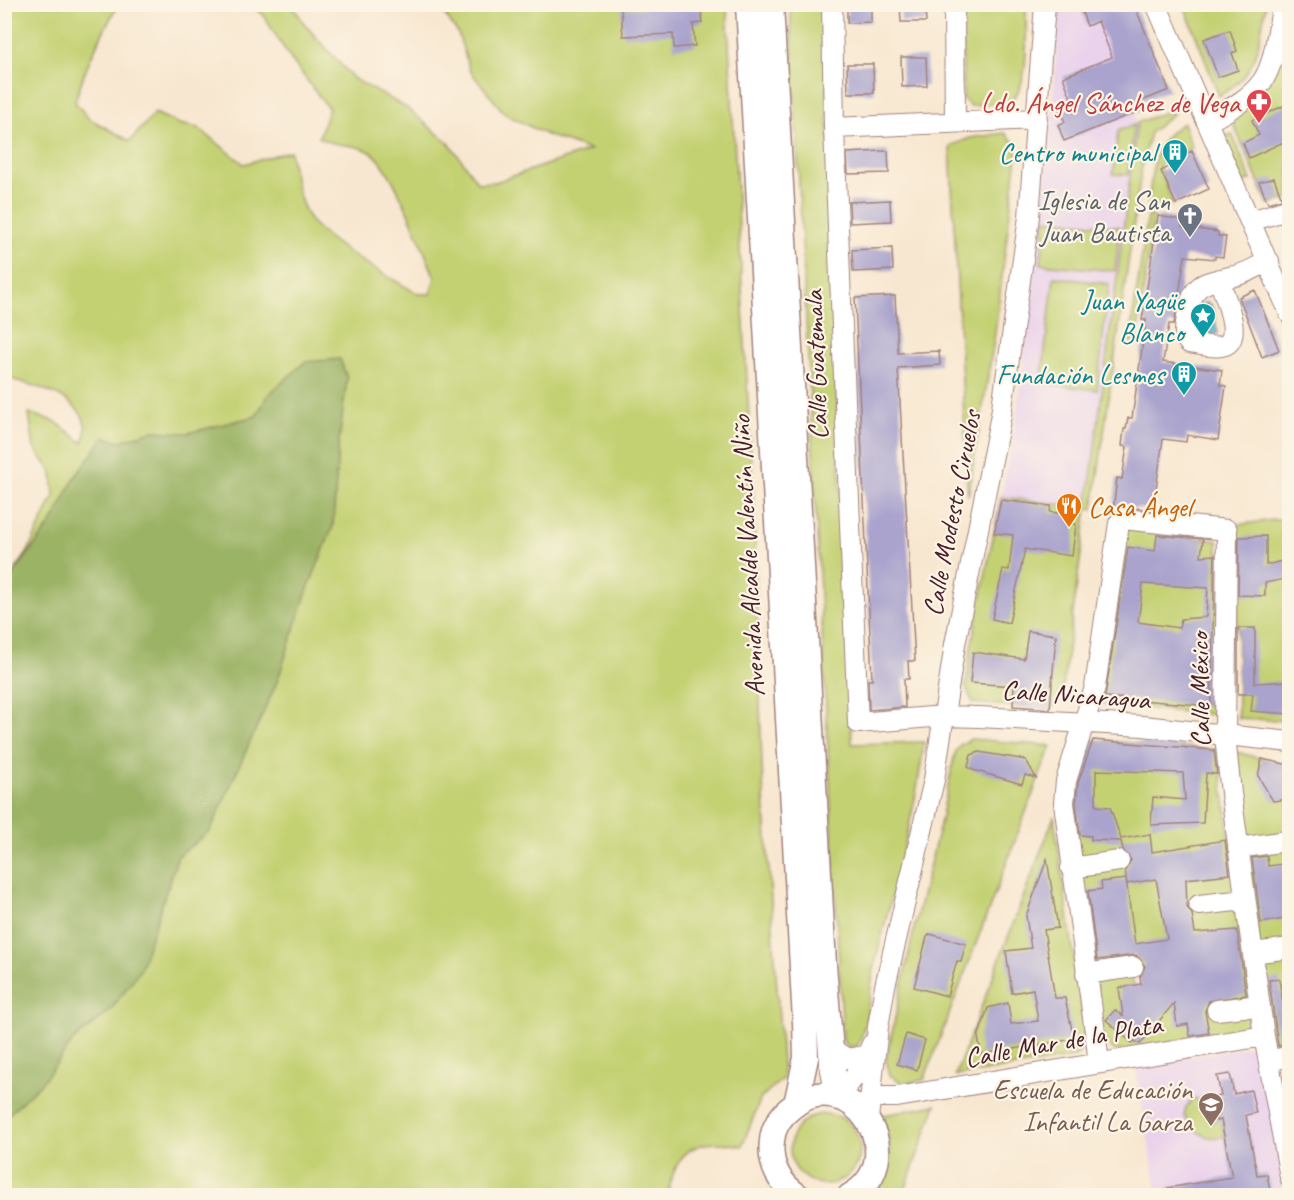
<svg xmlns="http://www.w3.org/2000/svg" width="1294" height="1200" font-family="Caveat,sans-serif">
<rect width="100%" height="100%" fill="#fcf5e5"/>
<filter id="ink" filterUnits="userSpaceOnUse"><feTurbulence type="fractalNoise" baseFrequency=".0167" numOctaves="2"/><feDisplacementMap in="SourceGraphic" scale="12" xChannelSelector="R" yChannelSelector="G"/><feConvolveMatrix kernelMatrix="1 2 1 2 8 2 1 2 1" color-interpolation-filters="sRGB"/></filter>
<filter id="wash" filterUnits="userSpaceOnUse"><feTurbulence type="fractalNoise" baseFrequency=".008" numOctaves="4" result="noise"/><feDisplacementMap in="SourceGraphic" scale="24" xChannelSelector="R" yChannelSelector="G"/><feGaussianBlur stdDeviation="1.35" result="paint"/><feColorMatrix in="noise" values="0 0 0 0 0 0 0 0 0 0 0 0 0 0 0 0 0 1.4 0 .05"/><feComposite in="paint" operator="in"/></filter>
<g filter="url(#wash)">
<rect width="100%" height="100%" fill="#f8e7d0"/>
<path fill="#ead1ec" d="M 1060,5 L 1134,5 L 1169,90 L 1139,102 L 1141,110 L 1134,113 L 1137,123 L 1087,508 L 1001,497 L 1016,422 L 1049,143 Z
M 1252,1046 L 1261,1049 L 1288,1195 L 1158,1195 L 1135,1067 Z"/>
<path fill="#c4d173" stroke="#87784f" stroke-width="1.5" d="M 5,5 L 118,5 C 100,36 85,66 75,102 L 88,118 L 130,141 L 155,113 L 179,124 L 198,128 L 244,164 L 290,151 C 294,174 297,197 309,218 C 322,241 393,279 418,294 L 430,294 L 435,278 C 424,252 393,166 372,153 C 355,142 335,148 319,137 L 329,109 L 290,58 L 262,13 L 247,5 L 292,5 L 306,26 L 354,79 L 407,108 L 450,144 L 478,183 L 495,182 L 590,150 L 547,135 L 505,114 L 470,71 L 458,33 L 438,5 L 727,5 L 754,514 L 762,767 L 783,1078 L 761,1098 L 742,1146 C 697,1136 675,1149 668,1195 L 5,1195 L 5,585 L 27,553 L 54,496 L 52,472 L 34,448 L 29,413 L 56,422 L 83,443 C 99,399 35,387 5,377 Z
M 790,5 L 825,5 L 835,361 L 852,744 L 924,742 C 915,817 892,890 875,964 C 869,990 869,1021 858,1045 L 850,1048 L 843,1041 Z
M 962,5 L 1026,5 C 1025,30 1032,87 1009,102 L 970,106 L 963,99 Z
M 1184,5 L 1266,5 C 1257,48 1260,72 1219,96 Z
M 1289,6 L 1289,199 L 1268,204 L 1230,116 L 1253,100 Z
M 1165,112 L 1174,113 L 1150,133 L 1143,158 L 1093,509 L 1087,509 L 1061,701 L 1050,709 L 973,703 L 966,687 L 970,652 L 1001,497 L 1087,508 L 1137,123 Z
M 1183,123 L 1192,148 L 1162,161 L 1159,166 L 1173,204 L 1148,207 C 1153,172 1149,144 1183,123 Z
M 1134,125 L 1128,175 L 1113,174 L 1118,131 Z
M 1005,133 L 1016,144 L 1017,155 L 994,340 L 968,496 L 950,146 L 970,138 Z
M 1232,134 L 1251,180 L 1242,183 L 1223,137 Z
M 1148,215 L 1154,216 L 1136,343 L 1129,342 Z
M 1045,219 L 1120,227 L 1115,271 L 1041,264 Z
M 1054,277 L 1109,284 L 1097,390 L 1041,383 Z
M 1289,518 L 1289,721 L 1238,718 L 1237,525 Z
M 1129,529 L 1218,541 L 1219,715 L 1098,704 L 1125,530 Z
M 971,739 L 1051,746 L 924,1080 L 902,1083 L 890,1075 L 886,1061 L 915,924 L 940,825 L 955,753 L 960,745 Z
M 1093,740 L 1218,750 L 1255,1024 L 1250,1029 L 1126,1051 L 1114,1050 L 1103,1038 L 1095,976 L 1130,971 L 1134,985 L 1142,988 L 1134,944 L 1127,945 L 1129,959 L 1093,968 L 1080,869 L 1124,861 L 1122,850 L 1115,851 L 1111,860 L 1079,863 L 1074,836 L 1073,783 L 1084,744 Z
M 1235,752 L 1289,765 L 1289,837 L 1245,843 Z
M 1054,817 L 1085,1034 C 1086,1045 1081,1055 1069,1058 L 955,1076 Z
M 1289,844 L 1289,945 L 1259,949 L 1247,850 Z
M 1289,951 L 1289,1053 L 1276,1055 L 1260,955 Z
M 1193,1098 L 1209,1102 L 1212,1121 L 1221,1120 L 1224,1137 C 1204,1140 1195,1132 1184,1116 L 1186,1107 Z
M 936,1105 L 903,1195 L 872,1195 C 893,1173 895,1141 879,1116 Z
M790 1149a35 35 0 1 1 70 0a35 35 0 1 1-70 0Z"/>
<path fill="#9bb365" stroke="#726948" stroke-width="1.5" d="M 340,359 L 347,378 L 338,450 L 333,526 L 306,594 L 277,682 L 210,831 L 178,856 L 140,970 L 110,1011 L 74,1040 L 43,1081 L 5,1118 L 5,585 L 52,522 L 74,479 L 104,437 L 120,441 L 152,431 L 188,433 L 256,416 L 268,395 L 305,362 Z"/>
<path fill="#4fb8cd" stroke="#4c6c7c" stroke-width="1.5" d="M 1206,303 L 1211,305 L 1218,333 L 1213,335 L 1199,333 L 1197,327 L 1202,306 Z"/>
<g id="blocks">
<path fill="#a9a3cd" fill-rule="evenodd" d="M 701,4 L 702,23 L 693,24 L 695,46 L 674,48 L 673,34 L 623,36 L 621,9 Z
M 847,4 L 871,4 L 871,22 L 847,23 Z
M 900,4 L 925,4 L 926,22 L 901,22 Z
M 1079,4 L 1134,4 L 1169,90 L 1139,102 L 1141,110 L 1064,141 L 1058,125 L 1065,122 L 1057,104 L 1071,98 L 1063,77 L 1112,57 L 1098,21 L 1087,26 Z
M 1230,30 L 1237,51 L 1232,53 L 1238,70 L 1218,77 L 1204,39 Z
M 901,57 L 926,57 L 927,86 L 902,87 Z
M 847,64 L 873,64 L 874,93 L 848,93 Z
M 1290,103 L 1290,139 L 1249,158 L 1243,143 L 1259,135 L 1252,120 Z
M 882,151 L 888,151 L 889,173 L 848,174 L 847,153 Z
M 1192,151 L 1209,189 L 1176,204 L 1161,171 L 1169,167 L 1167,162 Z
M 1274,178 L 1282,199 L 1268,203 L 1259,182 Z
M 890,200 L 891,221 L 850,223 L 849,202 Z
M 1158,216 L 1183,220 L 1182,227 L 1218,232 L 1218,236 L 1226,237 L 1223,257 L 1215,256 L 1215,259 L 1185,256 L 1174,324 L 1169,324 L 1163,362 L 1222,370 L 1220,385 L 1226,386 L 1218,440 L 1187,435 L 1186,442 L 1163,439 L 1153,510 L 1124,507 L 1113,511 L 1117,478 L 1122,479 L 1127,447 L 1122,446 L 1124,429 L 1126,429 L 1128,418 L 1132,418 L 1146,320 L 1142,320 Z
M 892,248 L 893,270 L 853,272 L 852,250 Z
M 1255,290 L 1279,350 L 1262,357 L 1239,297 Z
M 895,296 L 898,353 L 939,351 L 940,365 L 898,368 L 915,661 L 908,661 L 909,679 L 904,679 L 905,707 L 869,710 L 868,680 L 872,680 L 855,298 Z
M 1001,500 L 1051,506 L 1050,512 L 1074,515 L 1072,523 L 1076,524 L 1072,556 L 1025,549 L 1009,623 L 992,619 L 1003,569 L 1009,570 L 1013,535 L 994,533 Z
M 1157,535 L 1203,539 L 1201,556 L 1215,555 L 1211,706 L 1105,697 L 1128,547 L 1155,551 ZM 1143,584 L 1208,588 L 1206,617 L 1181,619 L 1179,628 L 1138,622 Z
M 1266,536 L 1266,565 L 1290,559 L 1290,578 L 1265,583 L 1265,596 L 1238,595 L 1239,537 Z
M 1238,628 L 1255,628 L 1255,683 L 1290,681 L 1290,714 L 1251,711 L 1253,694 L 1238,694 Z
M 1028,631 L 1056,635 L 1050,709 L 1013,706 L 1014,686 L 970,683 L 973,652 L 1024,659 Z
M 1093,740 L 1214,750 L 1217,774 L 1206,773 L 1203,823 L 1151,825 L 1153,797 L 1185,800 L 1183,773 L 1096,770 L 1096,806 L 1110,807 L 1121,839 L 1150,834 L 1152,852 L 1225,840 L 1230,874 L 1186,879 L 1187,907 L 1192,914 L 1195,933 L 1237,930 L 1246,995 L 1209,1001 L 1205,1011 L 1209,1033 L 1190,1036 L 1188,1024 L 1177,1026 L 1174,1003 L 1140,1044 L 1134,1041 L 1132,1043 L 1106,1020 L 1115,1010 L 1123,1016 L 1119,988 L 1141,984 L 1140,977 L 1145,966 L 1136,955 L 1097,960 L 1088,891 L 1102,889 L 1101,882 L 1126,879 L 1135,944 L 1167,939 L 1156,879 L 1127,884 L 1125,871 L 1131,860 L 1123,850 L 1121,841 L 1091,840 L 1091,836 L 1080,835 L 1076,803 L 1078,783 Z
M 979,752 L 1026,760 L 1036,778 L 1025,775 L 1022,784 L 973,770 L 968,767 L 971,755 Z
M 1262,759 L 1290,765 L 1290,799 L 1273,801 L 1258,776 Z
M 1267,856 L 1268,866 L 1290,863 L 1290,918 L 1261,923 L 1252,858 Z
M 1047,859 L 1058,928 L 1044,930 L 1055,998 L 1065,998 L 1074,1039 L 981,1054 L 978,1037 L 988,1008 L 1008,1003 L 1011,1024 L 1038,1021 L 1033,989 L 1012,993 L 1006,951 L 1031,948 L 1026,916 Z
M 930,934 L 966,944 L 961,962 L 957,961 L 947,996 L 914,987 L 927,937 Z
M 1279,979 L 1290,1044 L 1278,1046 L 1269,980 Z
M 906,1034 L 925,1040 L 917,1070 L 897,1064 Z
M 1230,1074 L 1234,1094 L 1251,1090 L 1256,1113 L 1246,1115 L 1257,1175 L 1267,1174 L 1271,1196 L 1168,1196 L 1168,1188 L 1232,1177 L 1221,1120 L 1216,1121 L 1211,1098 L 1221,1096 L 1217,1076 Z"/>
</g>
</g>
<g filter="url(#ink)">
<use href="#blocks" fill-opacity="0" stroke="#a1837e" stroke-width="1.5"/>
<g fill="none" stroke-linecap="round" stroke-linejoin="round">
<defs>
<path id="minor" d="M 832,4 L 834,128 L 858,723 L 944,716 L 979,717 L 1143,726 L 1290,742
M 954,4 L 955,122
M 1156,4 L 1290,314
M 1207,122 C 1275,85 1269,77 1283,4
M 834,128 L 1037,119
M 1251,221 L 1290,209
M 1219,279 C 1223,293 1246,342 1222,346 C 1212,348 1198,344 1189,343 C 1182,335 1186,326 1187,316 C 1194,280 1203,284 1234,276 C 1246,274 1258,266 1269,261
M 1238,848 L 1287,841
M 1071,868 L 1119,861
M 1199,905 L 1245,900
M 1253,953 L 1290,948
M 1086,974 L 1133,967
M 1217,1010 L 1260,1005
M 831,1049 L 848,1059 L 867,1055
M 1269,1061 L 1290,1056
M 1099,1062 L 1064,803 L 1066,781 L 1095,687 L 1119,523 L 1123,519 L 1227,530 L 1225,736 L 1231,793 L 1264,1036 L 1290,1177
M 871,1097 L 897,1097 L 1264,1036
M 838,1098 L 862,1067 L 872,1044
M 868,1119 L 878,1027 L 885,986 L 934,780 L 955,644 L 1001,415 L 1029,217 L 1045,4"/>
<path id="tertiary" d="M 748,4 L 805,1021 L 806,1058 L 796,1104
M 771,4 L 824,965 L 832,1064 L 838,1098
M 798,1196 C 779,1183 769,1164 772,1141 C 773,1127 781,1115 792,1107 C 848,1060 916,1158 850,1196"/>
</defs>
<use href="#minor" stroke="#a1837e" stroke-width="22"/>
<use href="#tertiary" stroke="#a1837e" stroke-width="27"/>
<use href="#minor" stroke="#fff" stroke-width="20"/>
<use href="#tertiary" stroke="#fff" stroke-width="24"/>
</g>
</g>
<defs>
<symbol id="pharmacy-pin" viewBox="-11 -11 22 30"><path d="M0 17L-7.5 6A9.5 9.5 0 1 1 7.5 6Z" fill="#e0444e" stroke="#fcf5e5"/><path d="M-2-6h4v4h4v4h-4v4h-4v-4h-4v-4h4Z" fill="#fff"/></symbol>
<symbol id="building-pin" viewBox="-11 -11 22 30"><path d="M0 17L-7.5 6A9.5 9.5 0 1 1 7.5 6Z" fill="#0f9aa8" stroke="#fcf5e5"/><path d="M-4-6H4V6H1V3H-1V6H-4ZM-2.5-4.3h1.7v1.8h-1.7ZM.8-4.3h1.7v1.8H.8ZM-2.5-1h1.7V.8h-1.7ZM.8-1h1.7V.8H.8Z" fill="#fff"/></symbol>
<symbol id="church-pin" viewBox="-11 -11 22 30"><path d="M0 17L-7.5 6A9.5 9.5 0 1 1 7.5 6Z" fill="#6b7280" stroke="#fcf5e5"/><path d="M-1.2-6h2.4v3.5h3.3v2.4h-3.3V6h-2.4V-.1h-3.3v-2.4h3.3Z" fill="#fff"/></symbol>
<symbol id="sight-pin" viewBox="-11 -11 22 30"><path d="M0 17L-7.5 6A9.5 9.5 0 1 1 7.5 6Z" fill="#0f9aa8" stroke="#fcf5e5"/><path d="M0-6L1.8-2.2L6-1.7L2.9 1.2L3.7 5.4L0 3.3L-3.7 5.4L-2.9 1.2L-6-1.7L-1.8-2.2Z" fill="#fff"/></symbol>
<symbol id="restaurant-pin" viewBox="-11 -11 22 30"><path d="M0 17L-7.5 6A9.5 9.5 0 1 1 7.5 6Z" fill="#e8710a" stroke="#fcf5e5"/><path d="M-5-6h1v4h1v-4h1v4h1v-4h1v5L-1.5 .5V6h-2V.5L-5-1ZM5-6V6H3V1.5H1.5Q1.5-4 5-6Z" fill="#fff"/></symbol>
<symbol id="school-pin" viewBox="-11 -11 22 30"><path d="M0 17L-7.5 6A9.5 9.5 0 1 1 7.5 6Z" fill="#8d6e63" stroke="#fcf5e5"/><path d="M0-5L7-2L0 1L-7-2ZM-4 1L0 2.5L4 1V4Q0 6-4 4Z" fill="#fff"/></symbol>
</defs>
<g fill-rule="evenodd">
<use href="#pharmacy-pin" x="1244" y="87" width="30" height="40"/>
<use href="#building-pin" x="1160" y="137" width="30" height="40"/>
<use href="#church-pin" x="1175" y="201" width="30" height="40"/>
<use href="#sight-pin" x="1188" y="301" width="30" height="40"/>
<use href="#building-pin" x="1169" y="359" width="30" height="40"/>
<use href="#restaurant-pin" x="1054" y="491" width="30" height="40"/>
<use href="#school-pin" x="1196" y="1090" width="30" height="40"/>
</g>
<g text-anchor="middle" stroke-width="4.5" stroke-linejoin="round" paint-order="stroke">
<g font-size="28" fill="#be3a42" stroke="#fcf5e5" text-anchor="end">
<text x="1240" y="112">Ldo. Ángel Sánchez de Vega</text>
</g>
<g font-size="28" fill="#0d838f" stroke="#fcf5e5" text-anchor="end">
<text x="1156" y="162">Centro municipal</text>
<text x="1184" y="310">Juan Yagüe<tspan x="1184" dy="32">Blanco</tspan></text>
<text x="1164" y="384">Fundación Lesmes</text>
</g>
<g font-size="28" fill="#5b616d" stroke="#fcf5e5" text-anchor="end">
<text x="1170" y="210">Iglesia de San<tspan x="1170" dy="32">Juan Bautista</tspan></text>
</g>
<g font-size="28" fill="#4a1f2b" stroke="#fcf5e5">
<text transform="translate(815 365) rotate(-92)" y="10">Calle Guatemala</text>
<text transform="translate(951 513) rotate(-79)" y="10">Calle Modesto Ciruelos</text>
<text transform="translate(747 556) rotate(-93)" y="10">Avenida Alcalde Valentín Niño</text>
<text transform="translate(1199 690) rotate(-91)" y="10">Calle México</text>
<text transform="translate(1076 694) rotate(4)" y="10">Calle Nicaragua</text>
<text transform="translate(1063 1040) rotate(-10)" y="10">Calle Mar de la Plata</text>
</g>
<g font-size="28" fill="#c56008" stroke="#fcf5e5" text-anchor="start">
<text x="1088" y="516">Casa Ángel</text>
</g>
<g font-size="28" fill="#785e54" stroke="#fcf5e5" text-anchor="end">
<text x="1192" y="1099">Escuela de Educación<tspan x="1192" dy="32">Infantil La Garza</tspan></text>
</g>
</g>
<rect width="1294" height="1200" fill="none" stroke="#fcf5e5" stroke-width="24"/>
</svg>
